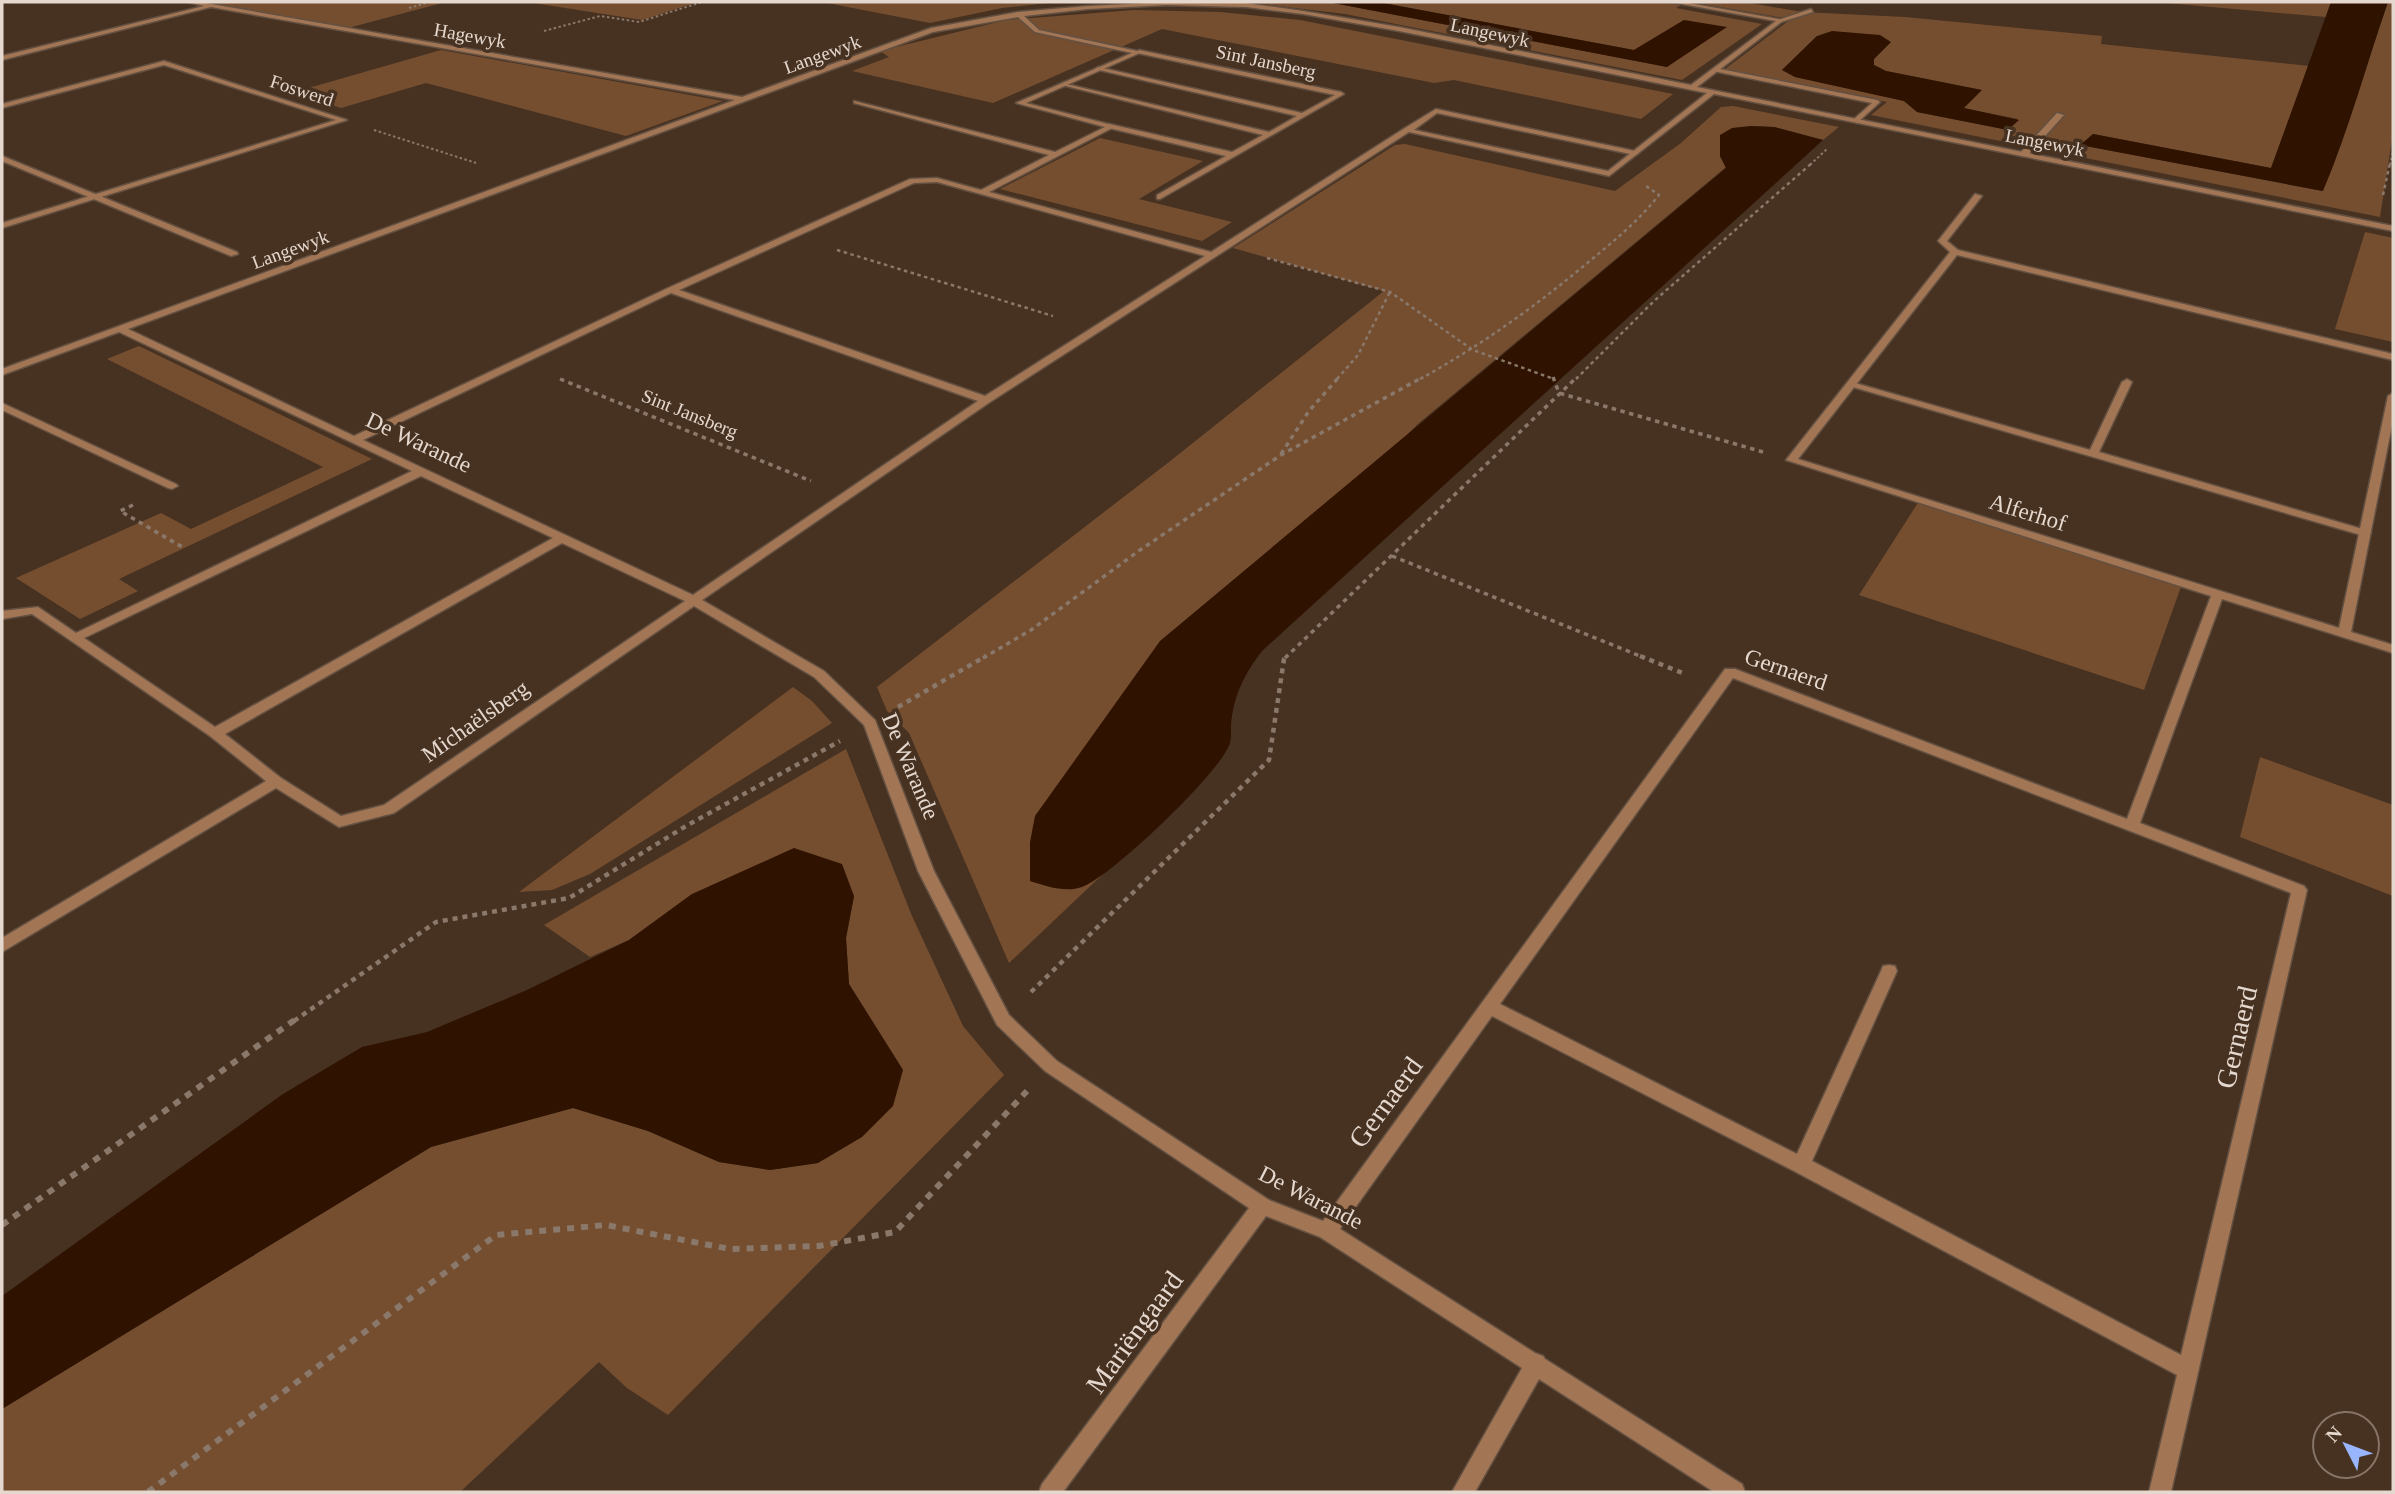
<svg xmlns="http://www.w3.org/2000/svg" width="2395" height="1494" font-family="Georgia,serif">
<rect width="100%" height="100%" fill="#473222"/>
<path fill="#754e30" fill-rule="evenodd" d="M 200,2 L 446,2 L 348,28 Z
M 527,2 L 698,2 L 642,20 Z
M 822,2 L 1058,2 L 1002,8 L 930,23 Z
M 1244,2 L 1328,2 L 1667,67 L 1684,20 L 1634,50 L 1378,2 L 1686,2 L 1676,8 L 1762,24 L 1682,80 L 1345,14 Z
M 1691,2 L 1744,2 L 1802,12 L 1905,17 L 2102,36 L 2101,44 L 2309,66 L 2271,168 L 2093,134 L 2081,145 L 2322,191 C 2349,130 2366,65 2388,2 L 2393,2 L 2393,133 L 2380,217 L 1871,115 L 1887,102 L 1725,69 L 1791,19 ZM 1817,36 L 1890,43 L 1874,59 L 1874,65 L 1886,71 L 1981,90 L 1963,108 L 2018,119 L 2008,130 L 1917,112 L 1904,101 L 1795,77 L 1782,70 Z
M 2155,2 L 2331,2 L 2326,17 Z
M 1134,10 L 1220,12 L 1300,20 L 1673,94 L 1641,119 L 1454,80 L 1434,83 L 1162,29 L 993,103 L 852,71 L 889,57 L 880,51 L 1006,20 Z
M 441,50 L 723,101 L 626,136 L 426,83 L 341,108 L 291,93 Z
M 1733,106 L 1839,127 L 1823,140 L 1774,127 L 1750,126 L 1720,156 L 1726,167 L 1419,423 L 1067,773 L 1035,816 L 1081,887 L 1102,875 L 1009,963 L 909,733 L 887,711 L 877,687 L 1169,462 L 1384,291 L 1233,248 L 1395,145 L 1405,144 L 1615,191 L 1681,143 L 1721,107 Z
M 1100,138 L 1203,161 L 1139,199 L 1232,222 L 1202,241 L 1000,189 Z
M 2365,232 L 2393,238 L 2393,342 L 2335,329 Z
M 139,346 L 372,459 L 119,579 L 138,591 L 80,619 L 16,578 L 161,513 L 191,529 L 323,467 L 107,359 Z
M 1921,498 L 2182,584 L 2144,690 L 1859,595 Z
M 793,687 L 812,701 L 832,723 L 590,874 L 552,890 L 519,892 Z
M 846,749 L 912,916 L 963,1026 L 1004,1075 L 668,1415 L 627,1388 L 599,1362 L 460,1492 L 2,1492 L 2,1409 L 431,1147 L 573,1108 L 648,1131 L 719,1162 L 770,1170 L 818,1163 L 903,1070 L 849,984 L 846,938 L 854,896 L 692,894 L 629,940 L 590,957 L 544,925 Z
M 2260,757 L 2393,805 L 2393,896 L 2240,837 Z"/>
<path fill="#2f1200" d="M 1328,2 L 1378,2 L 1634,50 L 1684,20 L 1727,27 L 1667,67 Z
M 2331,2 L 2388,2 C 2366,65 2349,130 2323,191 L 2080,145 L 2093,134 L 2271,168 Z
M 1832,31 L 1880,35 L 1891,42 L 1874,59 L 1874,65 L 1886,71 L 1982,90 L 1964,108 L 2019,120 L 2008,130 L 1917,112 L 1904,101 L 1795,77 L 1782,70 L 1817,36 Z
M 1750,126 L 1774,127 L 1823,140 L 1263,650 C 1248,668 1235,692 1232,716 C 1230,725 1232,735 1230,743 C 1222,771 1111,877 1082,887 C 1065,893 1046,886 1030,881 L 1030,842 L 1035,816 L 1160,641 L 1726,168 L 1720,156 L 1720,135 L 1732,128 Z
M 794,848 L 842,864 L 854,896 L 846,938 L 849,984 L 903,1070 L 893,1106 L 862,1137 L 818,1163 L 770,1170 L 719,1162 L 648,1131 L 573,1108 L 431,1147 L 2,1409 L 2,1296 L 283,1094 L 362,1047 L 427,1032 L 527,990 L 629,940 L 692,894 Z"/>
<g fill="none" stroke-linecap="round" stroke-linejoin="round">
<defs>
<path id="service" d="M 1811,9 L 1813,12 L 1781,22 L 1778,20 Z
M 1139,50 L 1341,92 L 1344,94 L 1160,199 L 1157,199 L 1157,195 L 1226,156 L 1109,128 L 1109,124 L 1232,152 L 1263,135 L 1062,85 L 1062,83 L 1269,132 L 1297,116 L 1095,69 L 1098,67 L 1302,113 L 1335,95 L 1137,53 Z
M 1715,68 L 1877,100 L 1880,102 L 1857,123 L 1854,119 L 1872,103 L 1713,71 Z
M 1436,109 L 1635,151 L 1639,153 L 1635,155 L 1437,113 L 1411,132 L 1405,132 L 1405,128 Z
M 2057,113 L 2064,115 L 2027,156 L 2021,156 L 2021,152 Z
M 2,156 L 237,252 L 238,254 L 231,256 L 2,161 Z
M 2127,379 L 2132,382 L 2099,452 L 2369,531 L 2371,533 L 2365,537 L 2361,535 L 1846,385 L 1855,383 L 2090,450 L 2122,382 Z"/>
<path id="minor" d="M 188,2 L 200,2 L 742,97 L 931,28 L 1018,12 L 1088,6 L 1167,2 L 1246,3 L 1303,11 L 1399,27 L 1691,85 L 1776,21 L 1671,2 L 1683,2 L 1784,20 L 1697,87 L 2393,226 L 2393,231 L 1714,94 L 1609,176 L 1409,132 L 990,402 L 702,600 L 824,671 L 875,720 L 934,871 L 1009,1015 L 1057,1061 L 1269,1200 L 1323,1221 L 1725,669 L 1735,669 L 2127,819 L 2211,596 L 1786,460 L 1950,252 L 1938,241 L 1975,194 L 1982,196 L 1947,241 L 1958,250 L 2393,354 L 2393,360 L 1957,255 L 1798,459 L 2339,628 L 2388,396 L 2393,393 L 2393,420 L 2351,632 L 2393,645 L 2393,653 L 2222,599 L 2140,823 L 2304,886 L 2307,890 L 2171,1492 L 2149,1492 L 2177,1375 L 1794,1171 L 1492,1016 L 1340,1229 L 1535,1353 L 1543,1356 L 1545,1359 L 1742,1484 L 1745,1492 L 1714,1492 L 1539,1379 L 1475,1492 L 1452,1492 L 1522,1368 L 1320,1237 L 1266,1216 L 1063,1492 L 1039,1492 L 1042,1484 L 1249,1208 L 1045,1071 L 997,1025 L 918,871 L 864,725 L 814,677 L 694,606 L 394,813 L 339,827 L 276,788 L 2,952 L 2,938 L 266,781 L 210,736 L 32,614 L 2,619 L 2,611 L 38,607 L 76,633 L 412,471 L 119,332 L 2,375 L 2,369 L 735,100 L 211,7 L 2,60 L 2,56 L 204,6 ZM 1167,5 L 1246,7 L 1303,14 L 1399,31 L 1707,93 L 1608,171 L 1405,128 L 1211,252 L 989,192 L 1116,126 L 1026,103 L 1142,52 L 1039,30 L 1024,16 L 1088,9 ZM 1018,17 L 1035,32 L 1132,53 L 1016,103 L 1105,127 L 1055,152 L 854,101 L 854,103 L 1049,155 L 981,190 L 937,178 L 910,179 L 668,288 L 354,436 L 128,329 L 933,32 ZM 937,182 L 1205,256 L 985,396 L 679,290 L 914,183 ZM 671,293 L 978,401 L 693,595 L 363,440 ZM 421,476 L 553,538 L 215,727 L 84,638 ZM 562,543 L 685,601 L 384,805 L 341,816 L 281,778 L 225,734 ZM 1733,678 L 2291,893 L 2181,1355 L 1812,1161 L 1897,971 L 1895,966 L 1889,965 L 1883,966 L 1881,971 L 1797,1154 L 1500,1004 Z
M 164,61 L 347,120 L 2,228 L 2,223 L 336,120 L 164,65 L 2,108 L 2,104 Z
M 2,403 L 176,484 L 178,486 L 172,489 L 168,488 L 2,410 Z"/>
</defs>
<use href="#service" stroke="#635041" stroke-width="3"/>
<use href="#minor" stroke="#635041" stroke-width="3"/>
<path stroke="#8a786b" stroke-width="2" stroke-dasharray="2.5 2.5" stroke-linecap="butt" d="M 409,8 L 430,2
M 544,31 L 600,16 L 639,22 L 702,2
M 374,130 L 476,163
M 1810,165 L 1828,148
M 2390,165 L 2393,152"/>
<path stroke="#8a786b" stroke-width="2.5" stroke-dasharray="3.5 3.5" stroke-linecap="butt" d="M 2383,195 L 2390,163
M 837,250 L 1053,316
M 1267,258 L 1390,292 L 1473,350 L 1554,379
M 1337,379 L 1358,355 L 1390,292
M 1420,379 C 1478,347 1529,311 1580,269 C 1609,245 1636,224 1659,195 L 1646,186
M 1576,379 L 1654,301 L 1812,163"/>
<path stroke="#8a786b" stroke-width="3.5" stroke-dasharray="4.5 4.5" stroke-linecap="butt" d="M 1553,377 L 1559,393 L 1763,452
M 560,379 L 811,481
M 1281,454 L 1309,411 L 1339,377
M 133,505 L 120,511 L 184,548
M 1392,556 L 1645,658
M 983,658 L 1031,630 L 1140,550 L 1281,455 L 1423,377
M 1285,658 L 1577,377"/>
<path stroke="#8a786b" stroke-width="4.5" stroke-dasharray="5 5" stroke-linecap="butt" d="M 1640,656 L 1685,674
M 898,707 L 986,656
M 1031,992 L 1269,760 L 1284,659 L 1287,656
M 294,1021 L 436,922 L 569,898 L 686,826 L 840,741"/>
<path stroke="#8a786b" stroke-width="6" stroke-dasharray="7 7" stroke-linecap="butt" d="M 2,1225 L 296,1019
M 148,1492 L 496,1235 L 606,1225 L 730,1249 L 819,1246 L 895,1232 L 1027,1091"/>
<use href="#service" fill="#a27655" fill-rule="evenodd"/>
<use href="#minor" fill="#a27655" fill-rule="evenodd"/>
</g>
<g text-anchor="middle" stroke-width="7" stroke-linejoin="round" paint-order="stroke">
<g font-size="19" fill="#e5d8ce" stroke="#473222">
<text transform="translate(1490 32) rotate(12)" y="7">Langewyk</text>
<text transform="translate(470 35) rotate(10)" y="7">Hagewyk</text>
<text transform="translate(822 54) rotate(-20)" y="7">Langewyk</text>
<text transform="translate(1266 61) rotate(12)" y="7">Sint Jansberg</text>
<text transform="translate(302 90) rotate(18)" y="7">Foswerd</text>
<text transform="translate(2045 142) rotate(11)" y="7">Langewyk</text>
<text transform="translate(290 249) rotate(-20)" y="7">Langewyk</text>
<text transform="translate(690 413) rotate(22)" y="7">Sint Jansberg</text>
</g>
<g font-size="23" fill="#e5d8ce" stroke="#473222">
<text transform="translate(419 442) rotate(25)" y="8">De Warande</text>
<text transform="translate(2028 512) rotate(17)" y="8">Alferhof</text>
<text transform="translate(1786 669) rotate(19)" y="8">Gernaerd</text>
<text transform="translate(475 721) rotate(-35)" y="8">Michaëlsberg</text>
<text transform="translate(911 766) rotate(67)" y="8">De Warande</text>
<text transform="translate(1311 1197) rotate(27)" y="8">De Warande</text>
</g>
<g font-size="28" fill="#e5d8ce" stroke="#473222">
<text transform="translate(2236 1037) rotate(-77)" y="10">Gernaerd</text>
<text transform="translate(1385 1102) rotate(-54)" y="10">Gernaerd</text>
<text transform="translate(1134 1332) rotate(-54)" y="10">Mariëngaard</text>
</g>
</g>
<rect width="2395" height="1494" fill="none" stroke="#e5d8ce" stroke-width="7"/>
<g transform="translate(2346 1445) rotate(312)"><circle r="33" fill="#473222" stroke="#867467" stroke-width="2"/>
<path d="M0-5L12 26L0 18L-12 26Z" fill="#99b5fd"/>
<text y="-10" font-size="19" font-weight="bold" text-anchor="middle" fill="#e5d8ce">N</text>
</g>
</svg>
